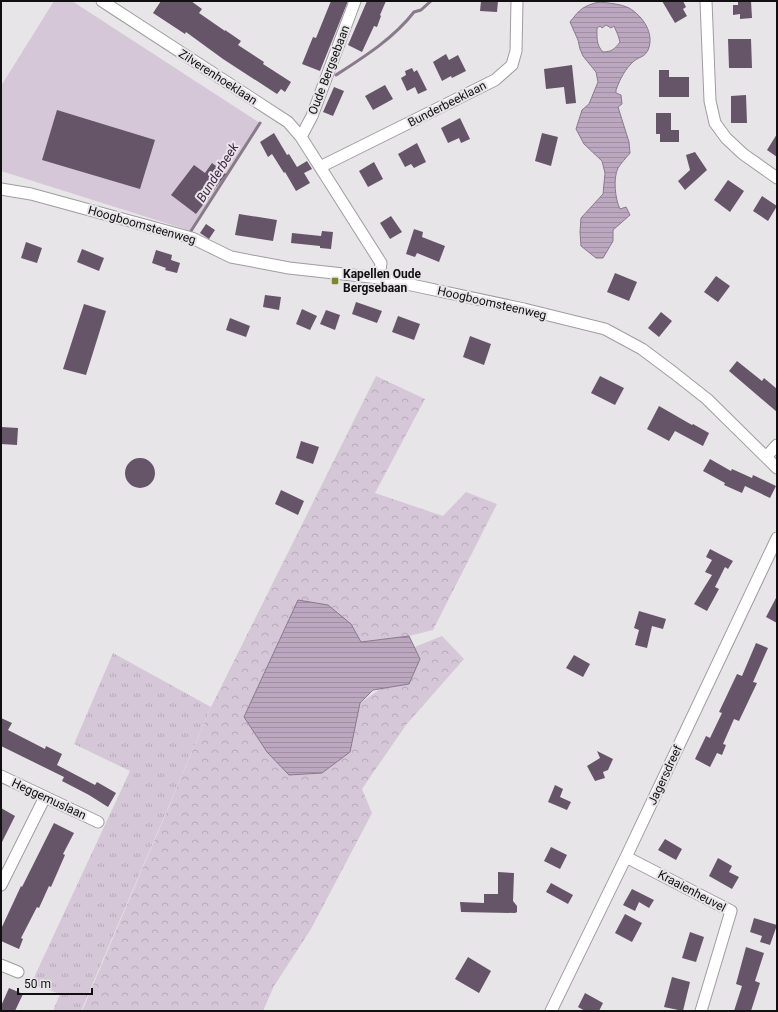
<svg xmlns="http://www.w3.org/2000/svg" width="778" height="1012" font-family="Roboto,sans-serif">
<defs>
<pattern id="grass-tufts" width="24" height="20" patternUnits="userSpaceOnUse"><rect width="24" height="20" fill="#d6c7d8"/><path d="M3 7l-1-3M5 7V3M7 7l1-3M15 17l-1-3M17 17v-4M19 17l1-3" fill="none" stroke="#b7aab8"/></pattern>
<pattern id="forest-crowns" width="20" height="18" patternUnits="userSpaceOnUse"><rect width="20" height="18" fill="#d6c7d8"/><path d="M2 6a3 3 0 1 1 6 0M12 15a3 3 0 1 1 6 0" fill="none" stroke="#b7aab8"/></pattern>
<pattern id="water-rules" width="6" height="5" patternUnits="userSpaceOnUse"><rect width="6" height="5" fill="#bba7bf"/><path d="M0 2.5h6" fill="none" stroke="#a08fa3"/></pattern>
</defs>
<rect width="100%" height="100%" fill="#e8e5e8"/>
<path fill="url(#grass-tufts)" d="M 113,653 L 211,707 L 81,1011 L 53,1011 L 60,994 L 31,984 L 130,771 L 74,744 Z"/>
<path fill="url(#forest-crowns)" d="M 376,376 L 425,399 L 375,493 L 443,516 L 466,492 L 497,504 L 433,630 L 409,636 L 361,642 L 351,624 L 350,752 L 360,703 L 396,678 L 412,648 L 442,636 L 464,659 L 406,725 L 362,789 L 372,813 L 311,929 L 274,986 L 263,1011 L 82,1011 L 211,707 Z"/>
<path fill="#d6c7d8" d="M 54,1 L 72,1 L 260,123 L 191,231 L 1,171 L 1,86 Z"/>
<path fill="url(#water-rules)" stroke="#887a8b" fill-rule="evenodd" d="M 599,2 C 609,3 621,4 629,8 C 643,16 655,34 648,50 C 644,58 640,56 634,61 C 625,69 620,79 616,90 L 616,93 L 621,95 L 622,104 L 618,107 L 629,142 L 630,153 C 626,158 621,163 618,168 C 613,178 615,199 620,209 L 626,207 L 630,215 L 613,230 L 613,241 L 603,258 L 596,258 L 581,246 L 580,232 L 581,218 L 603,194 L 605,173 L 602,161 L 584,144 L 576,129 L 582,110 L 589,104 L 598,82 L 596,72 L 583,56 L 580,49 L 578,40 L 570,22 C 580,9 583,6 599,2 ZM 606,25 L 611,28 L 614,26 L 618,35 L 620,42 C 615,49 611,52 603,52 C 596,45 597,37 597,28 L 600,26 L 602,28 Z
M 298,600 L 328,605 L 351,624 L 361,642 L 409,636 L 420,659 L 409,684 L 373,690 L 360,703 L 350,752 L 322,773 L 289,775 L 267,752 L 244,717 Z"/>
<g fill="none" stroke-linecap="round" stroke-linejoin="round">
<path stroke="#887a8b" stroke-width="3" d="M 336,75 C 364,57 394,38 414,12 L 421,10 L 431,1
M 191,231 L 260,123"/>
</g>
<path fill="#665469" d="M 161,1 L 191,1 L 202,9 L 199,13 L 225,31 L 225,30 L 241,41 L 238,45 L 264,62 L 263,64 L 291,82 L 285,92 L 281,89 L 277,94 L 223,59 L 186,32 L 185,34 L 153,13 Z
M 331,1 L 348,1 L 320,71 L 302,64 L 313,37 L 316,38 Z
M 367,1 L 386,1 L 380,15 L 381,16 L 377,27 L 374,26 L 362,52 L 348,45 Z
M 481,1 L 498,1 L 497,12 L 480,11 Z
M 662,1 L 683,1 L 686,7 L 683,9 L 687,16 L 675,23 Z
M 738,1 L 751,1 L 752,18 L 740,19 L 740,14 L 733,15 L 733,5 L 738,5 Z
M 728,39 L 751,39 L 752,68 L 729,68 Z
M 446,54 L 449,60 L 458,55 L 466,71 L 452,78 L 451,76 L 442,81 L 433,62 Z
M 572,65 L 576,103 L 566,104 L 564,87 L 546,89 L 544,69 Z
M 412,68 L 414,72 L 417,70 L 427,90 L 418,94 L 415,87 L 407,91 L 401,78 L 406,75 L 405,71 Z
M 659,70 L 669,70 L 669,77 L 689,77 L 689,97 L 659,97 Z
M 385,85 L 393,99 L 373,110 L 365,96 Z
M 334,87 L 344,91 L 333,116 L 323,112 Z
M 746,95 L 747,123 L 731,123 L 731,96 Z
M 57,110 L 155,140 L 140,189 L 42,160 Z
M 656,113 L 671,113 L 671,130 L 679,130 L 679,142 L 660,142 L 660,134 L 656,134 Z
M 460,118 L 470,139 L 461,143 L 459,138 L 448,143 L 441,128 Z
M 274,133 L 287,155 L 289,154 L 297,167 L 307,161 L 312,169 L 304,173 L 310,183 L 296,191 L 285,172 L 284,173 L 272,154 L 268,157 L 260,142 Z
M 542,133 L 558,137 L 551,166 L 535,161 Z
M 777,134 L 777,157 L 767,150 Z
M 417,143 L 426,162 L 414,168 L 411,164 L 405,167 L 398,154 Z
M 695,152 L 707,170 L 685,190 L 678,181 L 690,170 L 686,155 Z
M 374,162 L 383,179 L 368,187 L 359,171 Z
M 212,163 L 226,174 L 196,214 L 171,195 L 194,165 L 205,173 Z
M 728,180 L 744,191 L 730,212 L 714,200 Z
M 762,196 L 777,206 L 768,221 L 753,211 Z
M 239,214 L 277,220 L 273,241 L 235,235 Z
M 391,216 L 402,232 L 390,239 L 380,223 Z
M 206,224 L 215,230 L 209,239 L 200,233 Z
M 414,229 L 423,232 L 422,237 L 445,246 L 439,262 L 417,253 L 415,257 L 406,254 Z
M 322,231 L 333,232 L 331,249 L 320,248 L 320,246 L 291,243 L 292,233 L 321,236 Z
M 26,242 L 42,248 L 37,263 L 21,258 Z
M 82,249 L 104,258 L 99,271 L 77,262 Z
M 156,250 L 172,255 L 171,260 L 180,263 L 177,273 L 165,270 L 166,268 L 152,263 Z
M 615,273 L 637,282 L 629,301 L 607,292 Z
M 716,276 L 730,286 L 718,302 L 704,292 Z
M 265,295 L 281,297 L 279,310 L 263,307 Z
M 356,302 L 382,311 L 377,323 L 352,314 Z
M 84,304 L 106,311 L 86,375 L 63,369 Z
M 302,309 L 317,316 L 310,330 L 296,324 Z
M 326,310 L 340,315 L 335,330 L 320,324 Z
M 661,312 L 672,321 L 659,337 L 648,328 Z
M 398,316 L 420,324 L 414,340 L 392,332 Z
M 230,318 L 250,326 L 246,337 L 226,330 Z
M 470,336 L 491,344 L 484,365 L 463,357 Z
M 737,361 L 762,381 L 764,378 L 777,389 L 777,412 L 729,371 Z
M 600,376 L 624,388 L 615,405 L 591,393 Z
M 659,406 L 692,425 L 693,424 L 709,433 L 703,446 L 675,431 L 669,441 L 647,429 Z
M 1,427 L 18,428 L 17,445 L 1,444 Z
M 301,441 L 319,447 L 313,464 L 296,458 Z
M125 473a15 15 0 1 1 30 0a15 15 0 1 1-30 0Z
M 710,459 L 731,471 L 732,469 L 752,478 L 753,475 L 776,486 L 770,498 L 745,486 L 742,493 L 724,485 L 725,483 L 703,471 Z
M 281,490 L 304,501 L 298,515 L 275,504 Z
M 710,549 L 733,561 L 728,569 L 725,567 L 715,587 L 719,589 L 707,611 L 694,604 L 712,575 L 705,572 L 712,560 L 706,557 Z
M 777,596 L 777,623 L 766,617 Z
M 639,611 L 666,619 L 663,629 L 652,626 L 647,648 L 635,645 L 639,630 L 634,628 Z
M 756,643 L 768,648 L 753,682 L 757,683 L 739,721 L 734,719 L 723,744 L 726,745 L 722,755 L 717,753 L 710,767 L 695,759 L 706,736 L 710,738 L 722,713 L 719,712 L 737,674 L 742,676 Z
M 574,655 L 590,664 L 583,677 L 566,668 Z
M 1,718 L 12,723 L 8,730 L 45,749 L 46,746 L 62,754 L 57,765 L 95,785 L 97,782 L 116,793 L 108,807 L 89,795 L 62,781 L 64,777 L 1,746 Z
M 597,751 L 613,759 L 608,770 L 603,772 L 605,778 L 595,781 L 587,766 L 600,758 Z
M 555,785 L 563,789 L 560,797 L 571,802 L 567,810 L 548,802 Z
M 1,808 L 15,816 L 1,844 Z
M 54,823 L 74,833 L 63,854 L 65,855 L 51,887 L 49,886 L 39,908 L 37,907 L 21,938 L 23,939 L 19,949 L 1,941 L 1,929 L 21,886 L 22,887 Z
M 665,839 L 682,849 L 676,860 L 658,850 Z
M 551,847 L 567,855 L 560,869 L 544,861 Z
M 718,858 L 732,866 L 729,872 L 739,877 L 732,889 L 709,876 Z
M 498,872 L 514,873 L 513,901 L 517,906 L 517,912 L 515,913 L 461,912 L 460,902 L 484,903 L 484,894 L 498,894 Z
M 551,883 L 573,895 L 568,904 L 546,892 Z
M 632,889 L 654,900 L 649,908 L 639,902 L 635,911 L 623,905 Z
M 625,914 L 642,923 L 632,942 L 615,933 Z
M 754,918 L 777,925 L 770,945 L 760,942 L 762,936 L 750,932 Z
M 690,932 L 704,937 L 696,962 L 682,958 Z
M 746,947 L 764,953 L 755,981 L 760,983 L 751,1011 L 734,1011 L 742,986 L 736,984 Z
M 468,957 L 491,971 L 479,993 L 455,979 Z
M 672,977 L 690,982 L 683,1011 L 664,1007 Z
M 9,988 L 23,994 L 15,1011 L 1,1011 L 1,1006 Z
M 585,993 L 603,1003 L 599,1011 L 585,1011 L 578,1007 Z"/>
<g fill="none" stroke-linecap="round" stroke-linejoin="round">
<defs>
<path id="minor" d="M 102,1 L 288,122 L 301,137 L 381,263 L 379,278
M 706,1 L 710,101 L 715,123 L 726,138 L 743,154 L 777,178
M 301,137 L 312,116 L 355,1
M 320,167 L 495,80 L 512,65 L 516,51 L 517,1
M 1,189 L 31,194 L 192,238 L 231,257 L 289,268 L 379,278 L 524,309 L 605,329 L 642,349 L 674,373 L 707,399 L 777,468
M 766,457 L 777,445
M 1,776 L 98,822
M 626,857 L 731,911 L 701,1011
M 1,885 L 45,797
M 1,965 L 18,972
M 551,1011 L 626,857 L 777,538"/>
</defs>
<use href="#minor" stroke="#9f9d9f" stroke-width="13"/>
<use href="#minor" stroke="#fff" stroke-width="11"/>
</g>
<rect fill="#81852f" stroke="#e8e5e8" stroke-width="1.5" x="331" y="277" width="8" height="8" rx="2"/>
<g text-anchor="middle" stroke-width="4" stroke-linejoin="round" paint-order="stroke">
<g font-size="12" fill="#111011" stroke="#e8e5e8">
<text transform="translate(329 70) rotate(-69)" y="4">Oude Bergsebaan</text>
<text transform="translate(218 77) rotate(33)" y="4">Zilverenhoeklaan</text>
<text transform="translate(447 104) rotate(-27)" y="4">Bunderbeeklaan</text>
<text transform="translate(142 225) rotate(16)" y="4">Hoogboomsteenweg</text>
<text transform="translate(492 303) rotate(13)" y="4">Hoogboomsteenweg</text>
<text transform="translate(665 775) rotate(-65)" y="4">Jagersdreef</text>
<text transform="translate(49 799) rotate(25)" y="4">Heggemuslaan</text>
<text transform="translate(692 891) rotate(28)" y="4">Kraaienheuvel</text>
</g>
<g font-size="12" font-weight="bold" fill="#111011" stroke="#e8e5e8" text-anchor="start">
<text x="343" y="278">Kapellen Oude<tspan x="343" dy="14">Bergsebaan</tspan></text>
</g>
<g font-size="13" font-style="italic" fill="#432648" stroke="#e8e5e8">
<text transform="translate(217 172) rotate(-58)" y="5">Bunderbeek</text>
</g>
</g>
<rect width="778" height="1012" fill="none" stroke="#111011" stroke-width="4"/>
<path d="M18 988v6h74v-6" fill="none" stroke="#111011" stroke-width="2"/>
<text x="24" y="988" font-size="12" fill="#111011" stroke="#e8e5e8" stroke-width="3" paint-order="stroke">50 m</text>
</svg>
